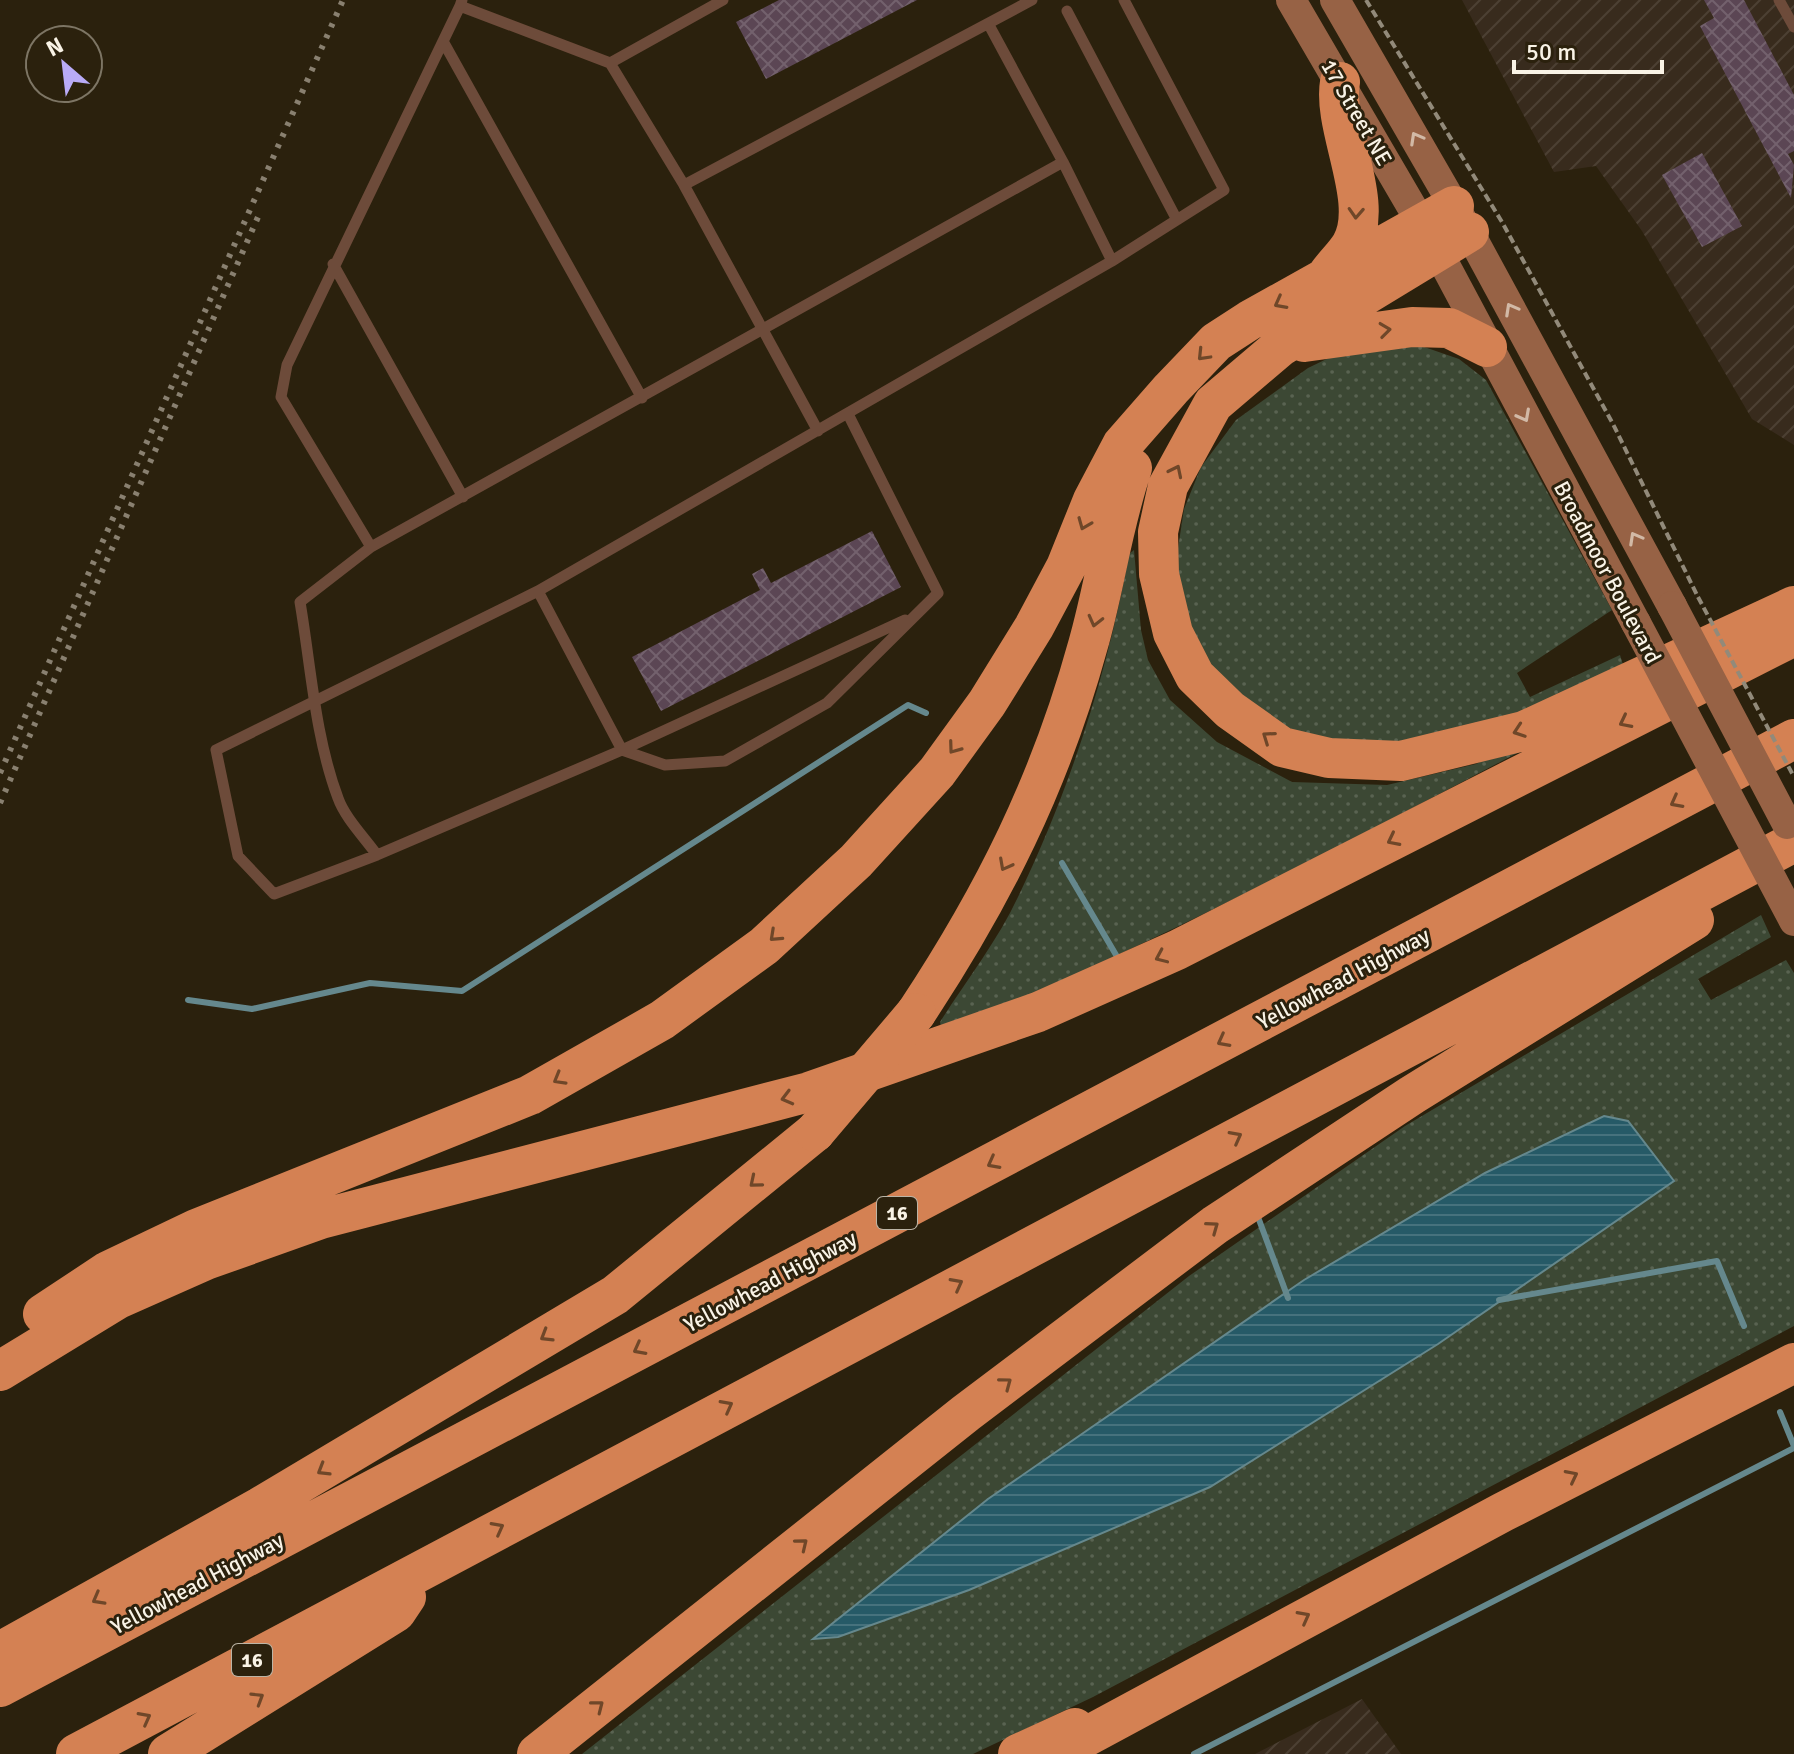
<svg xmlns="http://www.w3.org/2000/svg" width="1794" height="1754" font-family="Signika,sans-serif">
<defs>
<pattern id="industrial-furrows" width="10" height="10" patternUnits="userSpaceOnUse" patternTransform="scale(2)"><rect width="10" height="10" fill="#382b1d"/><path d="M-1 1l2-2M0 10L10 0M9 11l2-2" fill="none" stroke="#4c4033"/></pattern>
<pattern id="grass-dots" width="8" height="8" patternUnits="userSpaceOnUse" patternTransform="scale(2)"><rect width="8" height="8" fill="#3c4834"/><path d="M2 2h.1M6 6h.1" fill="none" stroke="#596351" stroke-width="1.8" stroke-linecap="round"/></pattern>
<pattern id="water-rules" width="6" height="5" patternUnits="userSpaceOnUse" patternTransform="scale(2)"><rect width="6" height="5" fill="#265a67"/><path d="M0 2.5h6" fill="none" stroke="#46727d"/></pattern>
<pattern id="building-cross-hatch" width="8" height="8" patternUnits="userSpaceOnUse" patternTransform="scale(2)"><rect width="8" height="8" fill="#5b4654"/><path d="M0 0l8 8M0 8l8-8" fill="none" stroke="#73616d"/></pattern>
</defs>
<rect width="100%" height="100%" fill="#2b210d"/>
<path fill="url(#industrial-furrows)" d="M 1462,0 L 1794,0 L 1794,445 L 1752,419 L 1642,231 L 1596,166 L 1554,172 Z
M 1362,1699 L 1401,1754 L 1255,1754 Z"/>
<path fill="url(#grass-dots)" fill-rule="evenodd" d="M 1404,340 L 1459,359 L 1486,380 L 1612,610 L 1517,673 L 1530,697 L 1620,655 L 1624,668 L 1543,704 L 1463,733 L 1395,749 L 1293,738 L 1207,674 L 1173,581 L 1184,509 L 1201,467 L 1236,420 L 1308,368 L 1337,354 Z
M 1134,550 L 1141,630 L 1148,660 L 1170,700 L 1217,742 L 1292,782 L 1387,785 L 1476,764 L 1545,730 L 1551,735 C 1351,841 1151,946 942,1033 L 940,1022 C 966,981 998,940 1018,897 C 1070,789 1108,672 1129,554 Z
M 1761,915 L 1771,937 L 1698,979 L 1711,1000 L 1786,960 L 1794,973 L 1794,1326 L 1093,1697 L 973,1754 L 582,1754 L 1189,1276 L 1405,1126 ZM 1604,1116 L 969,1590 L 838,1637 L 815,1639 L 988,1499 L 1304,1280 L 1485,1173 Z"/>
<path fill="url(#water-rules)" stroke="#65888d" stroke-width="2" d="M 1604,1116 L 1628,1121 L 1674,1181 L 1438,1344 L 1210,1487 L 969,1590 L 838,1637 L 813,1639 L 988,1499 L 1304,1280 L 1485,1173 Z"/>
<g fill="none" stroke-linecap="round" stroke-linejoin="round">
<path stroke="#65888d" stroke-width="6" d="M 1062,863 L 1119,960
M 188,1000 L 252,1009 L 370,983 L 462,991 L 908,705 L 926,713
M 1258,1217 L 1288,1298
M 1499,1300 L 1717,1261 L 1744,1326
M 1780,1412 L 1794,1446
M 1194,1754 L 1794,1448"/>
</g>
<path fill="url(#building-cross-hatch)" d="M 779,0 L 917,0 L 766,79 L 736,22 Z
M 1704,0 L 1744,0 L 1794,95 L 1794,151 L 1788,154 L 1794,165 L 1791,198 L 1700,26 L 1714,18 Z
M 1702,153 L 1742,226 L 1702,247 L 1662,175 Z
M 872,531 L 901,587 L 661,711 L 632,657 L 760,590 L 752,574 L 763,568 L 771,583 Z"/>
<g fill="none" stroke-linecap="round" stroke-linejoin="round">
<path stroke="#928a7a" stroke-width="4" stroke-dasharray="8 4" stroke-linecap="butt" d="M 1366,0 L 1502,222 L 1613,424 L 1698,597"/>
<path stroke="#6d4b3a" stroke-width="11" d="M 462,0 L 460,6 L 610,63 L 684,185 L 1032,0
M 1779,0 L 1794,27
M 1067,11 L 1177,220
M 444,43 L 642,398
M 610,63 L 723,0
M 684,185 L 818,431
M 1112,261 L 1224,190 L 1124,0
M 333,264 L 463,497
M 371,547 L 1063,162 L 989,25
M 538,591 L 1112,261 L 1063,162
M 622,750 L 665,765 L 725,761 L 827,703 L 938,593 L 848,414
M 622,750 L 905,620
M 377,855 L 274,894 L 238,856 L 216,750 L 538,591 L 622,750 L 377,855 C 365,838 345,818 338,798 C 315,737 311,667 300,602 L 371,547 L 281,397 L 287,365 L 460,6"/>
<path stroke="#976245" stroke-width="30" d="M 1291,0 L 1437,250 L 1636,623
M 1335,0 L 1469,232 L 1672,606"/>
<path stroke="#d48153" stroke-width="40" d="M 1469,232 L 1280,347 L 1213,404 L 1168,486 L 1158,532 L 1159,574 L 1173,633 L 1195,676 L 1230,710 L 1282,747 L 1329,758 L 1401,761 L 1524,731 L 1794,606
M 1328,274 C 1335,264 1345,255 1351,245 C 1376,202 1332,129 1340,82
M 1304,342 L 1412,327 L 1449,328 L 1487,347
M 916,1013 C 994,895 1050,783 1088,645 C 1105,586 1112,526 1132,468
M 43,1314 L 108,1271 L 196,1229 L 530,1095 L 662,1020 L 764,946 L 856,861 L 937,772 L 987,703 L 1034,627 L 1066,567 L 1093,500 L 1122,445 L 1171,389 L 1216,342 L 1250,320 L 1454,206
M 0,1371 L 118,1299 L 206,1260 L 321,1219 L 809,1092 L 1038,1012 L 1177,950 L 1794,636
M 0,1652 L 260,1507 L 615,1295 L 815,1132
M 0,1687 L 1794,739
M 76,1754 L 1794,842
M 168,1754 L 396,1612 L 406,1597
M 537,1754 L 966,1413 L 1215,1225 L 1412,1095 L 1694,920
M 1018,1754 L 1075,1728
M 1054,1754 L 1503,1512 L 1794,1363"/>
<path stroke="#898070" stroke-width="6" stroke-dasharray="4 8" stroke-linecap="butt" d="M 0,773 L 343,0
M 0,803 L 258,217"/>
<path stroke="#928a7a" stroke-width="4" stroke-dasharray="8 4" stroke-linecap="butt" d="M 1698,597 L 1794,777"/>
<path stroke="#976245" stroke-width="30" d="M 1672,606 L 1787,824
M 1636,623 L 1794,921"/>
<path stroke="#d48153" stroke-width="40" d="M 815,1132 L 916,1013"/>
</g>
<defs><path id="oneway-chevron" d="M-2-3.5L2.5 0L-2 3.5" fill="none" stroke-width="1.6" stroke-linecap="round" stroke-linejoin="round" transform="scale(2)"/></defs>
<g stroke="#d2b9a6">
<use href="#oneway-chevron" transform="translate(1416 138) rotate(-119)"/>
<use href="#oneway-chevron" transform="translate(1511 309) rotate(-119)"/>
<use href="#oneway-chevron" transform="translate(1524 416) rotate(62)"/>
<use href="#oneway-chevron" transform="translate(1635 538) rotate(-119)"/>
</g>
<g stroke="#6f4729">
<use href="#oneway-chevron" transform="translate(1356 213) rotate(93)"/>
<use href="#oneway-chevron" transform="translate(1280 303) rotate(152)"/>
<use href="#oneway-chevron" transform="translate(1385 330) rotate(-7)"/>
<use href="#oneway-chevron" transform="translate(1203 355) rotate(134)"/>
<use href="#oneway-chevron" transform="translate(1176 471) rotate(-64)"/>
<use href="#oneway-chevron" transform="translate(1084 524) rotate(112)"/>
<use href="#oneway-chevron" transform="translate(1095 621) rotate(104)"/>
<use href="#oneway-chevron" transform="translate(1625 722) rotate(153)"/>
<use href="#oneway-chevron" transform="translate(1519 731) rotate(161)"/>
<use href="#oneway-chevron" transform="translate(1268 737) rotate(-145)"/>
<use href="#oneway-chevron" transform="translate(954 748) rotate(126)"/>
<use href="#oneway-chevron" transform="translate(1676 802) rotate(152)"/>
<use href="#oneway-chevron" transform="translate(1393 840) rotate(153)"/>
<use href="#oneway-chevron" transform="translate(1005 865) rotate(118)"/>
<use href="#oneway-chevron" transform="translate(775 936) rotate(137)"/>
<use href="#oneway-chevron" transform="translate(1161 957) rotate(156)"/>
<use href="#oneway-chevron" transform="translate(1223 1041) rotate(152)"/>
<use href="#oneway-chevron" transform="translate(559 1079) rotate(150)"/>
<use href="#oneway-chevron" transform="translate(787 1098) rotate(165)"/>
<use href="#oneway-chevron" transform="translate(1236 1137) rotate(-28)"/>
<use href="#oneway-chevron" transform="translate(993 1163) rotate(152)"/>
<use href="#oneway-chevron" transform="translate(755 1182) rotate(140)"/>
<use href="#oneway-chevron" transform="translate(1213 1227) rotate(-36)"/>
<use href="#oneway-chevron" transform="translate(957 1284) rotate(-28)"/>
<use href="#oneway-chevron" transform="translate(546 1336) rotate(149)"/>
<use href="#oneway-chevron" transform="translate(639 1349) rotate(152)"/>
<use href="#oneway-chevron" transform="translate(1006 1383) rotate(-37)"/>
<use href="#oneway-chevron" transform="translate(727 1406) rotate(-28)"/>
<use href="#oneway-chevron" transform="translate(323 1470) rotate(149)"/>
<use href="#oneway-chevron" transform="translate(1572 1476) rotate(-27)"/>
<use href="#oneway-chevron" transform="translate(498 1528) rotate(-28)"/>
<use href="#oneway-chevron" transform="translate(802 1544) rotate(-39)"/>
<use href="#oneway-chevron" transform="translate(98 1599) rotate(151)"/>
<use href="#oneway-chevron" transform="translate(1304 1617) rotate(-28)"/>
<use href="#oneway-chevron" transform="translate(258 1698) rotate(-32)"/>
<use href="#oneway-chevron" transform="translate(598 1706) rotate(-38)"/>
<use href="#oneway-chevron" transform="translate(145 1718) rotate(-28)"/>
</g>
<g text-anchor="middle" stroke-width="6" stroke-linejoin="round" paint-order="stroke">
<g fill="#2b210d" stroke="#bbb4a5" stroke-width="2">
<rect x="877" y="1197" width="40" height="32" rx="6"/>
<rect x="232" y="1644" width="40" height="32" rx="6"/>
</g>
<g font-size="20" font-weight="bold" fill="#f9f3e6">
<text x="897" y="1220">16</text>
<text x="252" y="1667">16</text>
</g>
<g font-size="22" fill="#f9f3e6" stroke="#2b210d">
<text transform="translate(1357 112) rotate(60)" y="8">17 Street NE</text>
<text transform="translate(1608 572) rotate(62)" y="8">Broadmoor Boulevard</text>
<text transform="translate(1343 978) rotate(-28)" y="8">Yellowhead Highway</text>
<text transform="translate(770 1281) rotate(-28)" y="8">Yellowhead Highway</text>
<text transform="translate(197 1583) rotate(-28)" y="8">Yellowhead Highway</text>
</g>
</g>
<g transform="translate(64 64) rotate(332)"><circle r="38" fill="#2b210d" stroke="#7d7564" stroke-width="2"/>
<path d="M0-6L14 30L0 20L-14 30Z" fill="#b9abf7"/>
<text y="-12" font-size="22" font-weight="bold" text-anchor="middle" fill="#f9f3e6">N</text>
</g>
<path d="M1514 60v12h148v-12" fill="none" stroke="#f9f3e6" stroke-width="4"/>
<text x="1526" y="60" font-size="24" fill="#f9f3e6" stroke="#2b210d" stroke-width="6" paint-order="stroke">50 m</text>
</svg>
